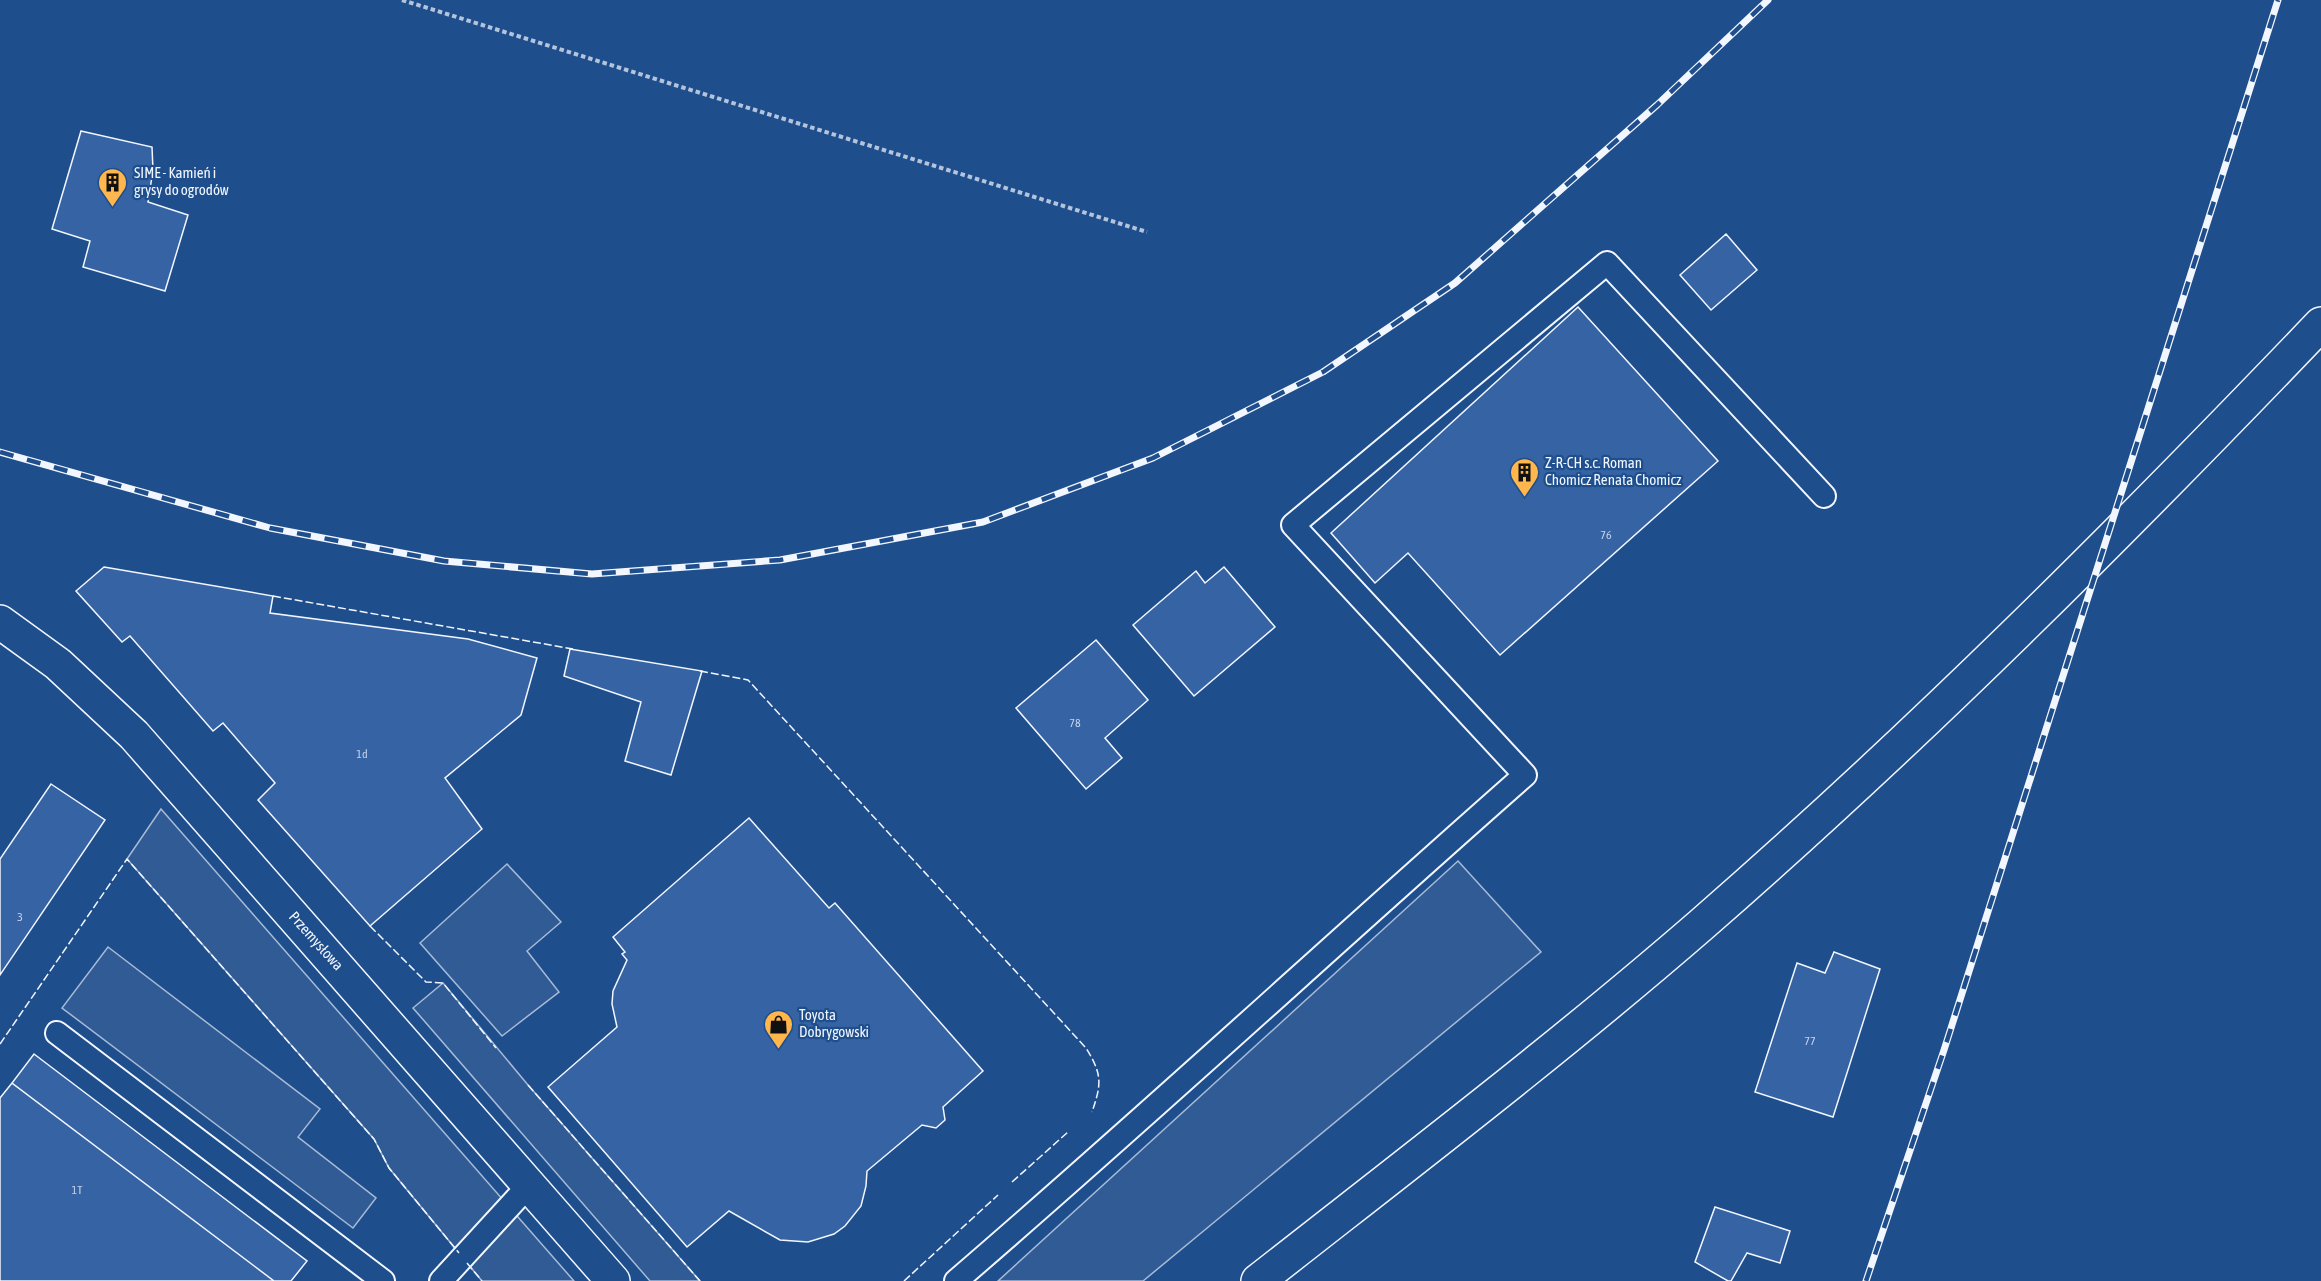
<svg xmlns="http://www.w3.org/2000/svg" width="2321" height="1281" font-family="'Asap Condensed',sans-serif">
<rect width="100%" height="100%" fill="#1f4e8c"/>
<path fill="#305b95" stroke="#a8bbd7" stroke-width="1.5" d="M 161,809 L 574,1281 L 482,1281 L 389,1168 L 374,1139 L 127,859 Z
M 1458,861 L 1541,952 L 1143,1281 L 998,1281 Z
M 507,864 L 561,922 L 527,951 L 559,992 L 502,1036 L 420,943 Z
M 108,947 L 320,1109 L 298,1137 L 376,1198 L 353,1228 L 62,1008 Z
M 443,983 L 528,1085 L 700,1281 L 650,1281 L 413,1008 Z"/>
<path fill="#3563a3" stroke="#f2f6ff" stroke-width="1.5" d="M 81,131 L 152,147 L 153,170 L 148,202 L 188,215 L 165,291 L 83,267 L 90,241 L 52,229 Z
M 1726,234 L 1757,270 L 1711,310 L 1680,275 Z
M 1578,307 L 1718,461 L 1500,655 L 1408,553 L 1375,583 L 1331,533 Z
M 104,567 L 273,596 L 270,613 L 468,639 L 537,658 L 521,715 L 445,778 L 482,829 L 370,926 L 258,800 L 275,783 L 223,723 L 213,731 L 130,636 L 122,642 L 76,591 Z
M 1224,567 L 1275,627 L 1194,696 L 1133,625 L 1196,571 L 1205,583 Z
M 1096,640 L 1148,700 L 1105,738 L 1122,758 L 1086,789 L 1016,708 Z
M 570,649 L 702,671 L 671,775 L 625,761 L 641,702 L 564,676 Z
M 51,784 L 105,820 L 0,975 L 0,859 Z
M 749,818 L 829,908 L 835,903 L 983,1071 L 943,1107 L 945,1120 L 936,1128 L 922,1125 L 867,1171 L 866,1186 L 861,1206 L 845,1226 L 834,1234 L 808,1242 L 780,1240 L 729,1211 L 687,1247 L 548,1087 L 617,1027 L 612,1004 L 613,991 L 627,960 L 622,954 L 625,952 L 613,937 Z
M 1834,952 L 1880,969 L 1833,1117 L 1755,1092 L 1797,963 L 1825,973 Z
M 34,1054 L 307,1261 L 291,1281 L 274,1281 L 12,1083 Z
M 12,1083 L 274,1281 L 0,1281 L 0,1098 Z
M 1715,1207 L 1790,1231 L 1780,1263 L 1747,1253 L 1731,1281 L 1728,1281 L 1695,1262 Z"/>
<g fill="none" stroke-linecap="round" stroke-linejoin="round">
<defs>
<path id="service" d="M 57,1033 L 383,1281
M 441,1281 L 529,1185
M 956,1281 C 1148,1116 1334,943 1525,775 L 1293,525 L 1607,263 L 1824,496"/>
<path id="minor" d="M 0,622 L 58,664 L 134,735 L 613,1281"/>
<path id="secondary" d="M 1258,1281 C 1407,1164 1558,1049 1701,925 C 1918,736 2122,532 2321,324"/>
</defs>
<use href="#service" stroke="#f2f6ff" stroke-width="26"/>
<use href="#minor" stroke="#f2f6ff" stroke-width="36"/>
<use href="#secondary" stroke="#f2f6ff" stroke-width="36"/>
<path stroke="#b3c4dc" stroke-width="4" stroke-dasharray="4.5 3" stroke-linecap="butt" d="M 402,0 L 1147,232"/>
<use href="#service" stroke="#1f4e8c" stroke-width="22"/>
<use href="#minor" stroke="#1f4e8c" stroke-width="33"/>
<use href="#secondary" stroke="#1f4e8c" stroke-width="33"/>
<defs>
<path id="rail" d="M 0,452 L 270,528 L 444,561 L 592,574 L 780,560 L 983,522 L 1153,458 L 1323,372 L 1455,283 L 1657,105 L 1768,0
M 1866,1281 L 1944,1050 L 2278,0"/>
</defs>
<use href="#rail" stroke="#f2f6ff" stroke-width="7"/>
<use href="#rail" stroke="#1f4e8c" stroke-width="4.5" stroke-dasharray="14" stroke-linecap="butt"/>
<path stroke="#f2f6ff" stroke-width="1.5" stroke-dasharray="8 3" stroke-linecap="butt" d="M 273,596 L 573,649
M 700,671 L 748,680 L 1086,1048 C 1102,1074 1102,1083 1092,1112
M 370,926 L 426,982 L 443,983 L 496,1048
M 0,1044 L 127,859 L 374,1139 L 389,1168 L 459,1253
M 528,1085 L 700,1281
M 1012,1182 L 1068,1132
M 467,1263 L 482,1281
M 904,1281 L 998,1195"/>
</g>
<defs>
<symbol id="building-pin" viewBox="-11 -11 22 30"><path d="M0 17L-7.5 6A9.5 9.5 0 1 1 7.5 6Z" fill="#ffb74d" stroke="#1f4e8c"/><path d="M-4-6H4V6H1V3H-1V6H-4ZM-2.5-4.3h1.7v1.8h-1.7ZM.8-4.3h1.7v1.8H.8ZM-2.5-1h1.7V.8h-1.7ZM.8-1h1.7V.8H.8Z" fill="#111"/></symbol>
<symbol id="shop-pin" viewBox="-11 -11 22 30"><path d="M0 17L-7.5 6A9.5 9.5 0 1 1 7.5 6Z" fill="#ffb74d" stroke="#1f4e8c"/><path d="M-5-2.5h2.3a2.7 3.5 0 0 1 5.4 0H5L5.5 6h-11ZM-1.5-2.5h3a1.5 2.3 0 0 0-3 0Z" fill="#111"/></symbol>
</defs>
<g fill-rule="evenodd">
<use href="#building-pin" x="96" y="166" width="33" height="45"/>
<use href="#building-pin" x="1508" y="456" width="33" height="45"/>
<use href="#shop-pin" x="762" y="1008" width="33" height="45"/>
</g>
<g text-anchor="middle" stroke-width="4.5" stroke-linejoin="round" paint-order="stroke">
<g font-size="12" fill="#c3d1e8">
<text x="1606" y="539">76</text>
<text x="1075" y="727">78</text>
<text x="362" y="758">1d</text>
<text x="20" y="921">3</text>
<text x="1810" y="1045">77</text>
<text x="77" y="1194">1T</text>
</g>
<g font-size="15" fill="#f2f6ff" stroke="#1f4e8c" text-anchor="start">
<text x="134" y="178">SIME - Kamień i<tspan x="134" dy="17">grysy do ogrodów</tspan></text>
<text x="1545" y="468">Z-R-CH s.c. Roman<tspan x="1545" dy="17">Chomicz Renata Chomicz</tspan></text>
<text x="799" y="1020">Toyota<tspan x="799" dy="17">Dobrygowski</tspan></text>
</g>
<g font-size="15" fill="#f2f6ff" stroke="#1f4e8c">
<text transform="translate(316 941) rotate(48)" y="5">Przemysłowa</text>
</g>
</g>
</svg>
